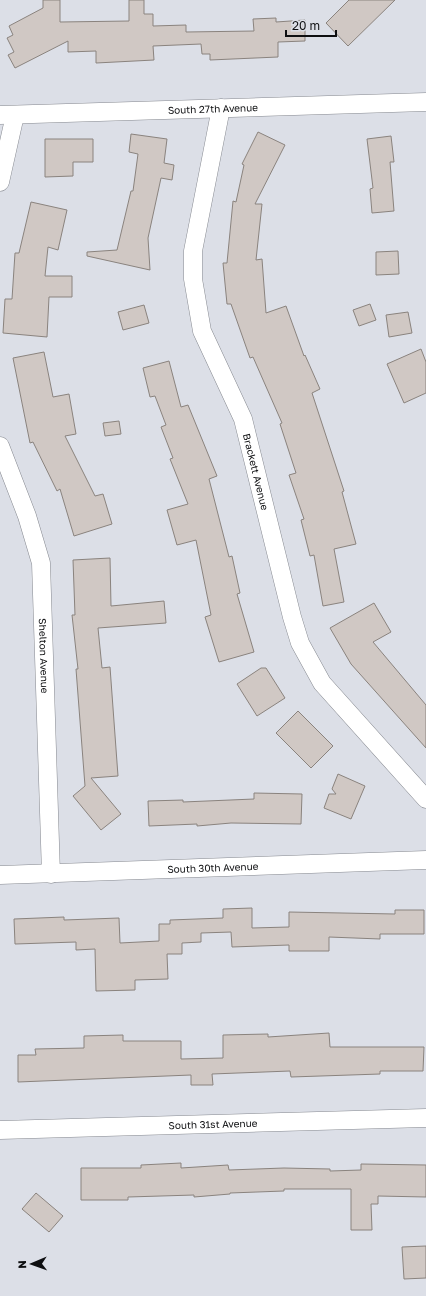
<svg xmlns="http://www.w3.org/2000/svg" width="426" height="1296" font-family="'Golos Text',sans-serif">
<rect width="100%" height="100%" fill="#dcdfe7"/>
<path fill="#d0c8c4" stroke="#8a837e" d="M 43,0 L 60,0 L 60,22 L 129,21 L 129,0 L 144,0 L 144,14 L 153,14 L 153,26 L 186,25 L 186,32 L 254,31 L 253,19 L 276,18 L 276,22 L 305,20 L 305,41 L 278,42 L 278,57 L 210,60 L 210,54 L 202,54 L 201,44 L 153,46 L 154,60 L 96,63 L 96,51 L 68,52 L 68,41 L 15,68 L 8,55 L 14,52 L 7,38 L 13,35 L 9,26 L 43,8 Z
M 349,0 L 395,0 L 348,46 L 326,23 Z
M 258,132 L 285,145 L 255,204 L 262,204 L 256,260 L 262,259 L 266,313 L 286,306 L 304,356 L 305,355 L 320,389 L 312,393 L 344,491 L 342,492 L 356,544 L 334,549 L 344,602 L 323,606 L 314,555 L 310,556 L 301,520 L 304,519 L 289,475 L 296,473 L 280,424 L 282,423 L 253,357 L 250,358 L 231,304 L 227,304 L 223,263 L 227,263 L 233,201 L 236,202 L 244,165 L 242,164 Z
M 131,134 L 167,139 L 164,163 L 174,165 L 172,180 L 161,178 L 148,238 L 150,270 L 87,256 L 87,252 L 117,250 L 131,191 L 133,191 L 138,154 L 129,152 Z
M 391,136 L 394,162 L 390,162 L 394,211 L 372,213 L 370,189 L 373,188 L 367,139 Z
M 45,139 L 93,139 L 93,162 L 73,162 L 73,176 L 45,177 Z
M 31,202 L 67,210 L 58,250 L 48,247 L 45,276 L 72,276 L 72,297 L 49,297 L 47,337 L 3,333 L 5,299 L 12,299 L 15,253 L 19,253 Z
M 398,251 L 399,274 L 376,275 L 376,252 Z
M 370,304 L 376,320 L 359,326 L 353,310 Z
M 144,305 L 149,323 L 123,330 L 118,312 Z
M 408,312 L 412,333 L 389,337 L 386,315 Z
M 421,349 L 426,362 L 426,393 L 404,403 L 387,364 Z
M 44,352 L 53,397 L 69,394 L 76,434 L 65,436 L 95,496 L 103,494 L 112,524 L 74,536 L 60,489 L 57,491 L 33,442 L 30,443 L 13,358 Z
M 169,361 L 181,407 L 188,405 L 217,476 L 209,479 L 229,557 L 232,556 L 240,593 L 237,594 L 254,652 L 219,662 L 205,617 L 211,615 L 196,540 L 177,545 L 167,510 L 188,504 L 170,459 L 173,458 L 161,427 L 166,425 L 155,396 L 150,397 L 143,368 Z
M 119,421 L 121,434 L 105,436 L 103,423 Z
M 110,558 L 111,606 L 164,601 L 166,623 L 98,628 L 102,668 L 110,667 L 118,776 L 91,778 L 121,814 L 101,830 L 73,796 L 85,786 L 76,669 L 78,669 L 72,615 L 75,615 L 73,560 Z
M 374,603 L 391,632 L 373,642 L 426,705 L 426,748 L 351,664 L 330,628 Z
M 261,668 L 266,668 L 285,698 L 257,716 L 237,684 Z
M 298,711 L 333,746 L 311,768 L 276,733 Z
M 338,774 L 365,786 L 351,819 L 324,808 L 329,794 L 336,794 L 332,789 Z
M 254,793 L 302,794 L 301,824 L 231,823 L 197,826 L 197,824 L 149,826 L 148,801 L 183,800 L 183,802 L 254,799 Z
M 252,908 L 252,928 L 289,927 L 289,912 L 395,914 L 395,910 L 424,910 L 424,934 L 380,934 L 380,939 L 329,937 L 329,951 L 289,951 L 289,945 L 232,947 L 231,932 L 201,933 L 201,942 L 182,943 L 182,954 L 167,954 L 168,979 L 135,980 L 135,990 L 96,991 L 95,949 L 76,950 L 76,942 L 15,944 L 14,919 L 64,917 L 64,920 L 119,918 L 120,943 L 159,941 L 159,924 L 170,924 L 170,920 L 223,918 L 223,909 Z
M 329,1033 L 330,1047 L 424,1047 L 423,1071 L 380,1071 L 380,1074 L 291,1077 L 290,1071 L 212,1074 L 213,1085 L 191,1085 L 191,1075 L 18,1082 L 18,1055 L 36,1055 L 35,1049 L 84,1048 L 84,1036 L 123,1035 L 123,1041 L 181,1041 L 181,1059 L 223,1058 L 223,1035 L 268,1034 L 268,1037 Z
M 181,1163 L 181,1168 L 228,1165 L 229,1170 L 284,1168 L 330,1169 L 330,1171 L 361,1170 L 361,1164 L 426,1165 L 426,1197 L 378,1196 L 378,1204 L 371,1204 L 372,1230 L 351,1230 L 351,1189 L 284,1189 L 284,1191 L 230,1193 L 230,1194 L 194,1197 L 194,1195 L 128,1197 L 128,1200 L 81,1200 L 81,1168 L 141,1168 L 141,1165 Z
M 36,1193 L 63,1216 L 49,1232 L 22,1209 Z
M 426,1246 L 426,1278 L 404,1279 L 402,1247 Z"/>
<g fill="none" stroke-linecap="round" stroke-linejoin="round">
<defs>
<g id="minor">
<path id="s1" d="M 221,108 L 193,251 L 193,279 L 202,331 L 243,419 L 292,617 L 300,643 L 322,683 L 426,799"/>
<path id="s2" d="M 0,115 L 426,102"/>
<path d="M 0,182 L 15,115"/>
<path id="s3" d="M 0,446 L 27,516 L 41,563 L 51,874"/>
<path id="s4" d="M 0,875 L 426,860"/>
<path id="s5" d="M 0,1130 L 426,1118"/>
</g>
</defs>
<use href="#minor" stroke="#868990" stroke-width="19"/>
<use href="#minor" stroke="#fff" stroke-width="18"/>
</g>
<g text-anchor="middle" stroke-width="4" stroke-linejoin="round" paint-order="stroke">
<g font-size="10" fill="#0e0f11" stroke="#dcdfe7">
<text dy="4" stroke="none"><textPath href="#s2" startOffset="213">South 27th Avenue</textPath></text>
<text dy="4" stroke="none"><textPath href="#s1" startOffset="378">Brackett Avenue</textPath></text>
<text dy="4" stroke="none"><textPath href="#s3" startOffset="217">Shelton Avenue</textPath></text>
<text dy="4" stroke="none"><textPath href="#s4" startOffset="213">South 30th Avenue</textPath></text>
<text dy="4" stroke="none"><textPath href="#s5" startOffset="213">South 31st Avenue</textPath></text>
</g>
</g>
<g transform="translate(32 1264) rotate(268)" stroke="#dcdfe7" stroke-width="3" paint-order="stroke">
<path d="M0-3L7 15L0 10L-7 15Z" fill="#0e0f11"/>
<text y="-6" font-size="11" font-weight="bold" text-anchor="middle" fill="#0e0f11">N</text>
</g>
<path d="M286 30v6h50v-6" fill="none" stroke="#0e0f11" stroke-width="2"/>
<text x="292" y="30" font-size="12" fill="#0e0f11" stroke="#dcdfe7" stroke-width="3" paint-order="stroke">20 m</text>
</svg>
